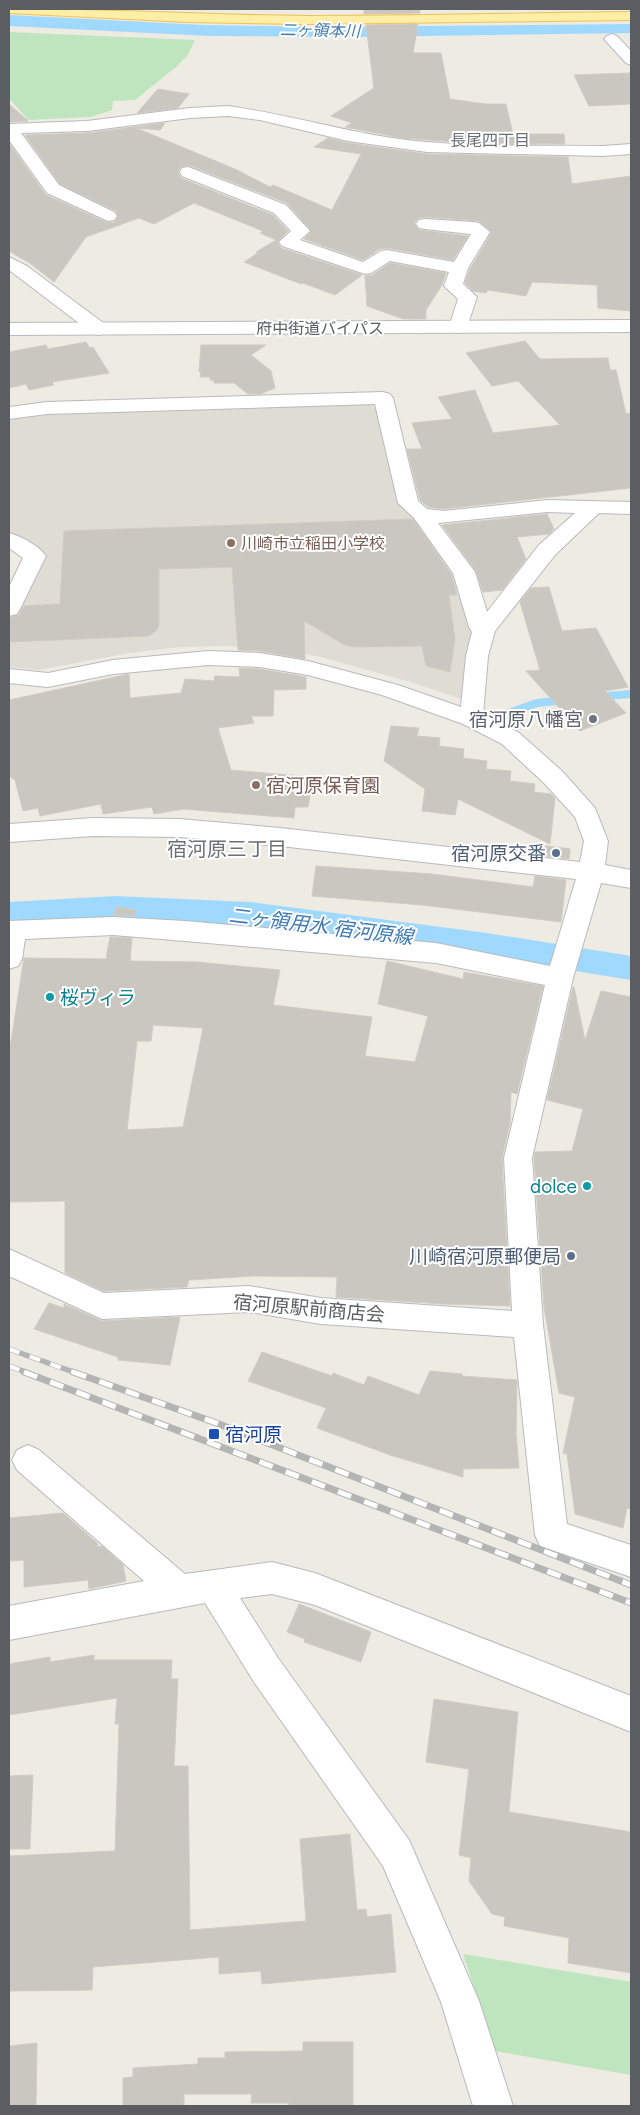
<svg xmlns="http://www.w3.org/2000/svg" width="640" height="2115" font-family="Figtree,'Noto Sans JP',sans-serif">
<rect width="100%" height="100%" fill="#edebe2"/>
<path fill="#dfdcd3" d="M 366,403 L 376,408 L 421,523 L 450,565 L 466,594 L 473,633 L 465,700 L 407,681 L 317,656 L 276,650 L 229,646 L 179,647 L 129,653 L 39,670 L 9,667 L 9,620 L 45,555 L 9,531 L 9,417 L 41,413 Z"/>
<path fill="#bfe5be" d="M 9,32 L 195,40 L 187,56 L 176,67 L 135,100 L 113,101 L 112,110 L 91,117 L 28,120 L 9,98 Z
M 463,1954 L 631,1982 L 631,2075 L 495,2051 Z"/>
<path fill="#a0d9ff" d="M 9,15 L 203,25 L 322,27 L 631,24 L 631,33 L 357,37 L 209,36 L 9,26 Z"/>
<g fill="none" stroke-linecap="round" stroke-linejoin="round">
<path stroke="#a0d9ff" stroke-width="8" d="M 597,697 L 631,694
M 492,719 L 537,703 L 566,700"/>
<path fill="#a0d9ff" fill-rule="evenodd" d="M 115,896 L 250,902 L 487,933 L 631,956 L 631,980 L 487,957 L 250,926 L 115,918 L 9,925 L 9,902 Z"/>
</g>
<path fill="#cac7c1" stroke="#d2ccc0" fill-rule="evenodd" d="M 364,9 L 420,9 L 420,13 L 364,14 Z
M 418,24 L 413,53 L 441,53 L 450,99 L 485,104 L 506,104 L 513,134 L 564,134 L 565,144 L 471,143 L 402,138 L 345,127 L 352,123 L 331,116 L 374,88 L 366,25 Z
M 631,73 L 631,104 L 589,106 L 574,75 Z
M 158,89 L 189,94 L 178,108 L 137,113 Z
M 9,104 L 28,121 L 9,122 Z
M 165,123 L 160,130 L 136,128 L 235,169 L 270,187 L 273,185 L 332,210 L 361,154 L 314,147 L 328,138 L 348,143 L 427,154 L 568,157 L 572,184 L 631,176 L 631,311 L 598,308 L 597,285 L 532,282 L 526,296 L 488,290 L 486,293 L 473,291 L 465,283 L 470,269 L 492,232 L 479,221 L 425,217 L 419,218 L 414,223 L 419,230 L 468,236 L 453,260 L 387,248 L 380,249 L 363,260 L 304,239 L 311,232 L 311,230 L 287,203 L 188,165 L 180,167 L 178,173 L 181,178 L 273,215 L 288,231 L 277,242 L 281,248 L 362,275 L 335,295 L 303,283 L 301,284 L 244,262 L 258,253 L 256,252 L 276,240 L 260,233 L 263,231 L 194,203 L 154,224 L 139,218 L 86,237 L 54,282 L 31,264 L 9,251 L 9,143 L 46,195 L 108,223 L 114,222 L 118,217 L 116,211 L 60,184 L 25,135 L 87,133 Z
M 390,263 L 446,273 L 442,285 L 426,310 L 426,319 L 403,319 L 367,306 L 365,276 L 372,275 Z
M 525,341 L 540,359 L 608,358 L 610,370 L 616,370 L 626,414 L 631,413 L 631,488 L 444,509 L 428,507 L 420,500 L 407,449 L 422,449 L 412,423 L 452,419 L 438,397 L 475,390 L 493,433 L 560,425 L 518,381 L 492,386 L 466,353 Z
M 86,342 L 90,348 L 93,347 L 109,373 L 52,382 L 54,385 L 29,390 L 26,384 L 9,388 L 9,352 L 46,345 L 48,349 Z
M 201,345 L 266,345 L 251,355 L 271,371 L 275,388 L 260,394 L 248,394 L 234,383 L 214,383 L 214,380 L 210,380 L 210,377 L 200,377 L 201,372 L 199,372 Z
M 547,514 L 554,529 L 549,534 L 517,537 L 526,559 L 502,590 L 483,592 L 476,571 L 442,525 Z
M 413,519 L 451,574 L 457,595 L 449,595 L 455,640 L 450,672 L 426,666 L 422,646 L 354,647 L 343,644 L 304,621 L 305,659 L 260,651 L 238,650 L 232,567 L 159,569 L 159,624 L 157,630 L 149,636 L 9,642 L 9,618 L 19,615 L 24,606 L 60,604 L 64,531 Z
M 549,587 L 562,631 L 596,628 L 628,687 L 605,691 L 626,713 L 580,731 L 526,671 L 540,670 L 520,602 L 531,588 Z
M 239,668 L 260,669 L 306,677 L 306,689 L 274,690 L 273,716 L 251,716 L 254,723 L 218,728 L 231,770 L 313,777 L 308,807 L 295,807 L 294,818 L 183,809 L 154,814 L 152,807 L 103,814 L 101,804 L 40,816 L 38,808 L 23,811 L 15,780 L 9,776 L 9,700 L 129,674 L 130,698 L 181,693 L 185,679 L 214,681 L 215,676 L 240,677 Z
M 391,726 L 419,728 L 417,736 L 440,738 L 439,746 L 464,749 L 463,758 L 487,761 L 486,769 L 511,771 L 510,781 L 535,784 L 534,792 L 551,794 L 555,798 L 550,844 L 458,799 L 455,815 L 422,811 L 425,789 L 384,761 Z
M 540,845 L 570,849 L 569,859 L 539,855 Z
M 316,866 L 432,874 L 533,887 L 535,876 L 566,880 L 561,922 L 422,905 L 312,896 Z
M 116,907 L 136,910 L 135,916 L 114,915 Z
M 110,937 L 132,938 L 130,961 L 197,962 L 280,970 L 273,1005 L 372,1017 L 365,1056 L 415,1062 L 428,1016 L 378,1004 L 387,961 L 463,979 L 464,972 L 543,986 L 517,1094 L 511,1092 L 510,1123 L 502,1158 L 510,1306 L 444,1304 L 336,1297 L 337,1277 L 253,1276 L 189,1280 L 187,1287 L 104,1291 L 65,1273 L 65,1201 L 9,1202 L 9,1054 L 24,958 L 106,959 ZM 153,1025 L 203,1028 L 183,1127 L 127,1130 L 137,1041 L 151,1041 Z
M 573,987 L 574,987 L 585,1040 L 601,991 L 631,997 L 631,1509 L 627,1508 L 623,1528 L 575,1514 L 567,1454 L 563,1453 L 575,1397 L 559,1393 L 544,1307 L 534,1158 L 535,1152 L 572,1151 L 583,1109 L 547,1100 Z
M 49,1303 L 64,1308 L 64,1304 L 102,1321 L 180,1317 L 170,1365 L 118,1360 L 118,1357 L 34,1329 Z
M 262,1352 L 332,1376 L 333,1373 L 364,1385 L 368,1376 L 419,1395 L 430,1371 L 462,1374 L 462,1376 L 517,1380 L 516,1434 L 519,1468 L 463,1469 L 463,1477 L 390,1455 L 317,1428 L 326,1408 L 248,1381 Z
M 63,1513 L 97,1543 L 98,1547 L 102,1546 L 123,1565 L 126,1581 L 89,1589 L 88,1580 L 24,1587 L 24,1560 L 9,1561 L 9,1518 Z
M 299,1604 L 371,1632 L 361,1662 L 304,1642 L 305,1639 L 287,1632 Z
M 94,1655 L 94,1660 L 172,1660 L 171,1679 L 178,1679 L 174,1766 L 188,1766 L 190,1930 L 306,1921 L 300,1839 L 350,1834 L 357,1910 L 366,1909 L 367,1917 L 391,1914 L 396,1972 L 262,1984 L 261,1971 L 219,1974 L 219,1957 L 93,1967 L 92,1990 L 9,1991 L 9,1856 L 115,1851 L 119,1724 L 115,1724 L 117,1698 L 9,1715 L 9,1664 L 50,1657 L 50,1662 Z
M 434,1699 L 518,1712 L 509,1812 L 631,1832 L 631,1973 L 568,1963 L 569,1938 L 504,1926 L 505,1917 L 492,1914 L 469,1881 L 471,1858 L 459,1855 L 469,1769 L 426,1762 Z
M 33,1775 L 30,1849 L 9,1849 L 9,1776 Z
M 303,2042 L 353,2042 L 353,2106 L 289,2106 L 289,2103 L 251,2103 L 252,2094 L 184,2094 L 184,2106 L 123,2106 L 123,2078 L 133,2077 L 133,2068 L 198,2064 L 198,2058 L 225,2058 L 225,2052 L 303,2051 Z
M 37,2043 L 36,2106 L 9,2106 L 9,2046 Z"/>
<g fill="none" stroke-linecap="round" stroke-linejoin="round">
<defs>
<path id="street" d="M 612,34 L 617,36 L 631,51 L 631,65 L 626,63 L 604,39 L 607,36 Z
M 228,106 C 295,115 359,137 427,142 C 485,147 545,145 603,146 L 631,144 L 631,154 L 603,156 L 427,152 L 348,141 L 260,120 L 228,116 L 190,118 L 87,131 L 21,133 L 59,185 L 114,212 L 117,216 L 114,220 L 108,221 L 47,193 L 9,140 L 9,124 L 87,121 L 190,108 Z
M 188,167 L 286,205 L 310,231 L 300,240 L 363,262 L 381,251 L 387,250 L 454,262 L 471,234 L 425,229 L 419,228 L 416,224 L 419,220 L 425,219 L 473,222 L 479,223 L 490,232 L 468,268 L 463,284 L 477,297 L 467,327 L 465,331 L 458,333 L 451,331 L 449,327 L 458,299 L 444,286 L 449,272 L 390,261 L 371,273 L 365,274 L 282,246 L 279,242 L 291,231 L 274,213 L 182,176 L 180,172 L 182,168 Z
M 9,257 L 27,266 L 106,325 L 108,329 L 106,333 L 99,335 L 92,333 L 9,270 Z
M 383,392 L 390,394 L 393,398 L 418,501 L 427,509 L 444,511 L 547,500 L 631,502 L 631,514 L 599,513 L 555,555 L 495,631 L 488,656 L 483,715 L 518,732 L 562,771 L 595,808 L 608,841 L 605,865 L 631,870 L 631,888 L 601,883 L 573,978 L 532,1158 L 543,1325 L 567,1524 L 631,1545 L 631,1577 L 540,1546 L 535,1535 L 514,1337 L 321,1324 L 249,1312 L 102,1319 L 9,1276 L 9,1249 L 104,1293 L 249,1286 L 321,1298 L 512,1311 L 504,1158 L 545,985 L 436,963 L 185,941 L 113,935 L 25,939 L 22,959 L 18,966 L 9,969 L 9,921 L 113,917 L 185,921 L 436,943 L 550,966 L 576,879 L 280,846 L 180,837 L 93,836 L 9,842 L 9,824 L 93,818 L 180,819 L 280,828 L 580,862 L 584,841 L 575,817 L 544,783 L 502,744 L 463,724 L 382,695 L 308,675 L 260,667 L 208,665 L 113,674 L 48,687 L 9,683 L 9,669 L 48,673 L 113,660 L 208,651 L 260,653 L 308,661 L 398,685 L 461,707 L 466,656 L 472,632 L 469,627 L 453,573 L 414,518 L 398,503 L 375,404 L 47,414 L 9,419 L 9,407 L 47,402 ZM 547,512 L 575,513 L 539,545 L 487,612 L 475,572 L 438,523 Z
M 9,533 C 21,536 39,546 46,556 L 20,609 L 17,614 L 9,616 L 9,587 L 23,558 L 9,548 Z
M 28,1445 L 39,1450 L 185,1574 L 272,1562 L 315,1573 L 631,1696 L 631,1732 L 315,1605 L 272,1594 L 240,1598 L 278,1658 L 409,1840 L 479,2001 L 513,2106 L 473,2106 L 441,2002 L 383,1866 L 254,1682 L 205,1603 L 9,1640 L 9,1606 L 144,1581 L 17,1470 L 12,1460 L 17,1450 Z"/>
<path id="secondary" d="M 631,320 L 631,332 L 9,335 L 9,323 Z"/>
<path id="primary" d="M 9,9 C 107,9 206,15 305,16 C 413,16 522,13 631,12 L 631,20 L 305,24 L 187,22 L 9,13 Z"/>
</defs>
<use href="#street" stroke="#b7babf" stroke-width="2"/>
<use href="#secondary" stroke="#b8bbc1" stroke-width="2"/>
<use href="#primary" stroke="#f1c157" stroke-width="2"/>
<use href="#street" fill="#fff" fill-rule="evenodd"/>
<use href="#secondary" fill="#fff" fill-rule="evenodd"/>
<use href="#primary" fill="#ffeea5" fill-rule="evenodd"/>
<defs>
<path id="rail-far1" d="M 9,1349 L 76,1373
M 9,1366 L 28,1373"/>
<path id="rail" d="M 24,1372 L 631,1603
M 73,1372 L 219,1424 L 631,1585"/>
</defs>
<use href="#rail-far1" stroke="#b3b4b4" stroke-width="5.5"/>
<use href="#rail" stroke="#b3b4b4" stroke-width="7"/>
<use href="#rail-far1" stroke="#fff" stroke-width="4" stroke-dasharray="11" stroke-linecap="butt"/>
<use href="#rail" stroke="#fff" stroke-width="5" stroke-dasharray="14" stroke-linecap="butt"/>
</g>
<g fill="#8d6e63" stroke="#fff" stroke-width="2">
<circle cx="231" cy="543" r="5"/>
<circle cx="256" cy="785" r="5"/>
</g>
<circle fill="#6b7280" stroke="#fff" stroke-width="2" cx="593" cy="719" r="5"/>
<g fill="#5c6f8a" stroke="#fff" stroke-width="2">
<circle cx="556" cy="853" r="5"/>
<circle cx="571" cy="1256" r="5"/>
</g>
<g fill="#0f9aa8" stroke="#fff" stroke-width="2">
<circle cx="50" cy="997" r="5"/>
<circle cx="587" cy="1186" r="5"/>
</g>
<rect fill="#1a4fb4" stroke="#fff" stroke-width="2" x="208" y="1428" width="12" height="12" rx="2.5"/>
<g text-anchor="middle" stroke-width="4" stroke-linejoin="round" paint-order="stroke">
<g font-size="16" font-style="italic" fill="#3e79b1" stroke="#fff">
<text transform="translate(320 30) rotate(1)" y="6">二ヶ領本川</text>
</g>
<g font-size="16" fill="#6b7075" stroke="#fff">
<text x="490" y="146">長尾四丁目</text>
</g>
<g font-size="16" fill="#5a5e63" stroke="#fff">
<text x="320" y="334">府中街道バイパス</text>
</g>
<g font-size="16" fill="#785e54" stroke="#fff" text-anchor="start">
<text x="241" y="549">川崎市立稲田小学校</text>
</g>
<g font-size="19" fill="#5b616d" stroke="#fff" text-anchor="end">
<text x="583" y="726">宿河原八幡宮</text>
</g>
<g font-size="19" fill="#785e54" stroke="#fff" text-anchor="start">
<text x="266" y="792">宿河原保育園</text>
</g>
<g font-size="19" fill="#4e5e75" stroke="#fff" text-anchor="end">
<text x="546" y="860">宿河原交番</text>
<text x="561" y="1263">川崎宿河原郵便局</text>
</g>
<g font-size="19" fill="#0d838f" stroke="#fff" text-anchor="start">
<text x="60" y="1004">桜ヴィラ</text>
<text x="577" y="1193" text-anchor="end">dolce</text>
</g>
<g font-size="19" fill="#5a5e63" stroke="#fff">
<text transform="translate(309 1308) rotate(5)" y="7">宿河原駅前商店会</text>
</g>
<g font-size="19" fill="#164399" stroke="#fff" text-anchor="start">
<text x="225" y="1441">宿河原</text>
</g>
<g font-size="20" fill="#6b7075" stroke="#fff">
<text x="227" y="856">宿河原三丁目</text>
</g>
<g font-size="20" font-style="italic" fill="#3e79b1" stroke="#fff">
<text transform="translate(321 926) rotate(7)" y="7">二ヶ領用水 宿河原線</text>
</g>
</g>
<rect width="640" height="2115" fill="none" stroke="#5a5e63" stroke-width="20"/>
</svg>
